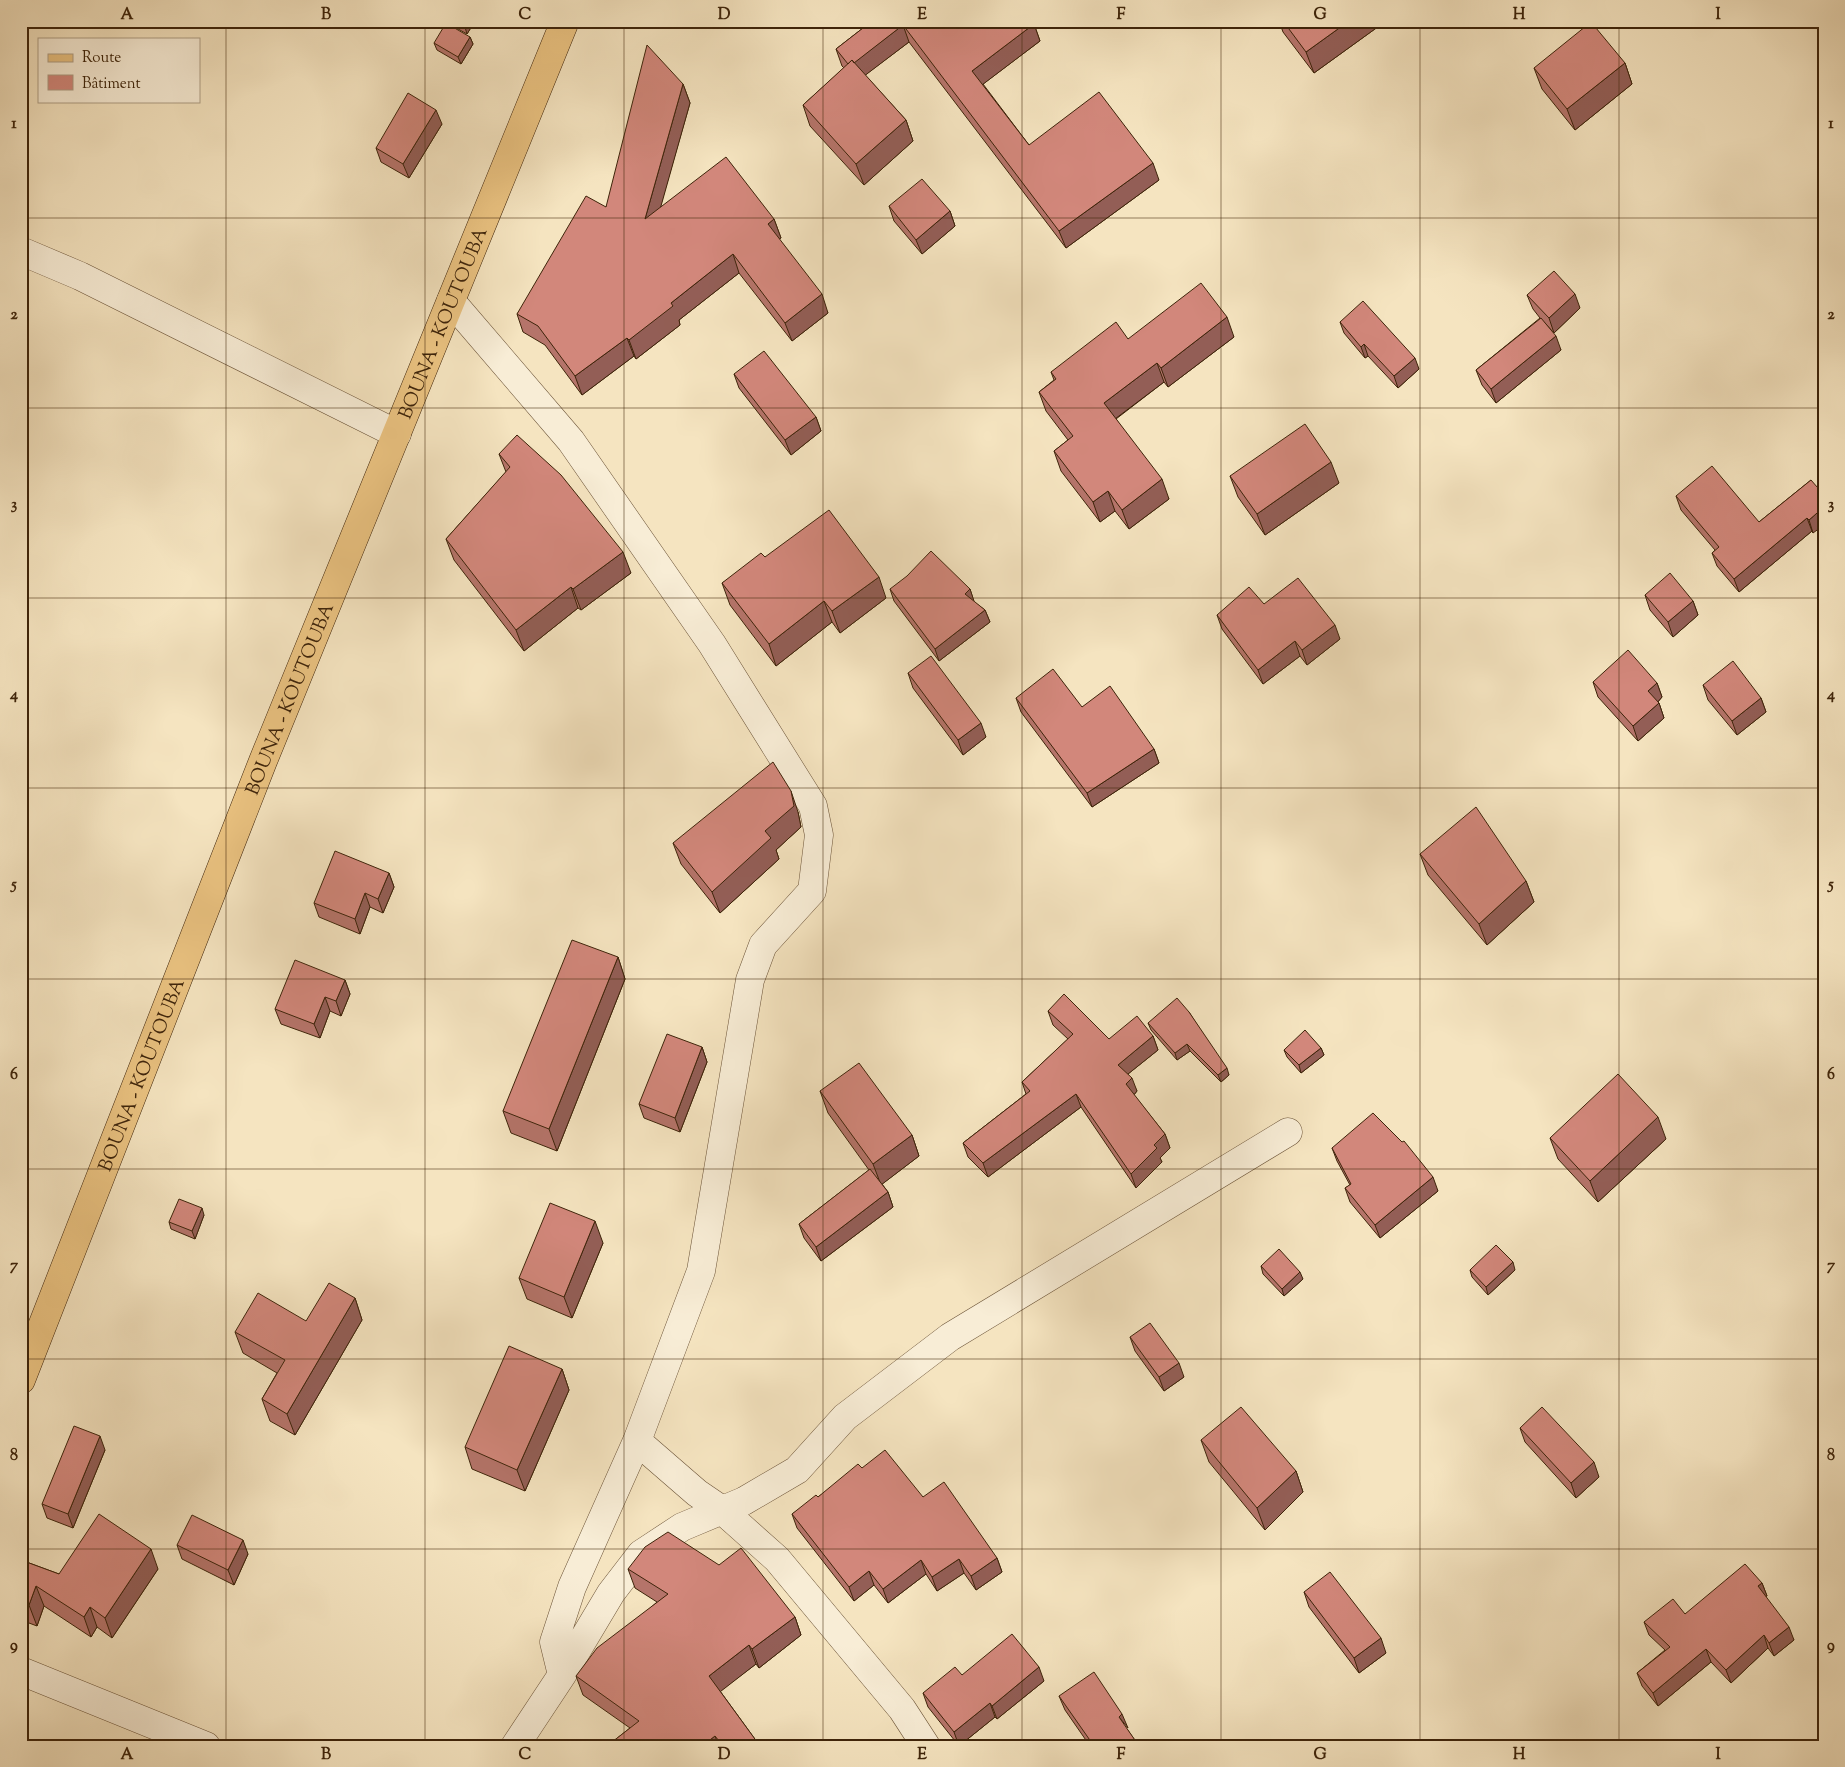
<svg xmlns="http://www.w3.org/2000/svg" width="1845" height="1767" font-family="'Sorts Mill Goudy',serif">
<rect width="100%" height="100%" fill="#f5e4c0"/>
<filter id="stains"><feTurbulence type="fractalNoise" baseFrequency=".004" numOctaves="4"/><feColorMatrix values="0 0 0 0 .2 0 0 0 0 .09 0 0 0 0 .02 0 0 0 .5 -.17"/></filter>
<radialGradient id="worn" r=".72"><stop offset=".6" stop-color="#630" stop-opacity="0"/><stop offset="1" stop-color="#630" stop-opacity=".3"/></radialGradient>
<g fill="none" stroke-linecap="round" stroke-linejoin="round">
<defs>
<path id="minor" d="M 21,251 L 80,276 L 397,434
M 451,301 L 571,441 L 712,644 L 813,806 L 819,835 L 812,891 L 763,945 L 750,980 L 701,1271 L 637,1441 L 572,1587 L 554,1642 L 562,1675
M 637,1441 L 697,1493 L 722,1510 L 777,1559 L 902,1709 L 926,1746
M 21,1671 L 206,1746
M 515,1746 L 562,1675 L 611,1593 L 641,1554 L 682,1527 L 744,1501 L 797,1470 L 845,1417 L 950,1337 L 1288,1132"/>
<g id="primary">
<path id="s1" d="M 21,1380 L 263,761 L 565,21"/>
</g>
</defs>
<use href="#minor" stroke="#6c5438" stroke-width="29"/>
<use href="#primary" stroke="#3e240a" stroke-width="29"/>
<use href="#minor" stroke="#f8edd6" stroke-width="28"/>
<use href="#primary" stroke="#eac280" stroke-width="28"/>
</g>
<path fill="#b5746a" stroke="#3e240a" d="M 444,21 L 475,21 L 467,34 Z
M 872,21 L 1034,24 L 1040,41 L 983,84 L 1029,145 L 1159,180 L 1066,248 L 909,42 L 865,75 L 906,120 L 913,141 L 864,185 L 810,126 L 803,105 L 844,68 L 842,66 L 836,49 Z
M 1279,21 L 1386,21 L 1314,73 L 1283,32 Z
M 470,37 L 473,44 L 461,64 L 437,50 L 434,43 Z
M 1625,63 L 1632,84 L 1575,130 L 1542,89 L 1534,68 Z
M 683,84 L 690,103 L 660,207 L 774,219 L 781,238 L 779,239 L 828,313 L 792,341 L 739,273 L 679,320 L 680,325 L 636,359 L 634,356 L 582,395 L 545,345 L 523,332 L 517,314 L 606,207 Z
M 442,124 L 409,178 L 381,162 L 376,148 Z
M 889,206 L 950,211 L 955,226 L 922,254 L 894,221 Z
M 1527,295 L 1580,308 L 1554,333 L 1544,322 L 1561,350 L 1496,403 L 1482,385 L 1476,370 L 1540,318 L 1533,309 Z
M 1340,322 L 1419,369 L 1398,388 L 1368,356 L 1365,358 L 1344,333 Z
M 1234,337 L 1168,387 L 1164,382 L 1116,419 L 1169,499 L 1129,529 L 1115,511 L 1100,522 L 1061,471 L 1054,451 L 1068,440 L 1046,411 L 1039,392 L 1054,380 L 1051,372 L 1128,339 Z
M 734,374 L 816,417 L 821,431 L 791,455 L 739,388 Z
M 499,454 L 631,573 L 581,610 L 578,608 L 524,651 L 454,560 L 446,539 L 506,472 Z
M 1230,476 L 1339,483 L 1265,535 L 1238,497 Z
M 1811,480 L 1813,533 L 1812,531 L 1739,592 L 1717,566 L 1712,553 L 1715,550 L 1681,510 L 1676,496 L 1759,522 Z
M 765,557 L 886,598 L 840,633 L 832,622 L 776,666 L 730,605 L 722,583 Z
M 890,589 L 970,589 L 974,602 L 985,610 L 990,622 L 939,661 L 894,601 Z
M 1645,595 L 1693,601 L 1698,615 L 1673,637 L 1650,610 Z
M 1264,604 L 1340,639 L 1307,665 L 1300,656 L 1263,684 L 1222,629 L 1217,615 Z
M 908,673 L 986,737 L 963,755 L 913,688 Z
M 1593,682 L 1657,683 L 1662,697 L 1658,702 L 1659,703 L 1664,718 L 1638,741 L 1598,697 Z
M 1703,685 L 1761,698 L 1766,712 L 1737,735 L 1708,700 Z
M 1016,698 L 1082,707 L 1154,749 L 1159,763 L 1092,807 L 1021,712 Z
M 798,812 L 801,827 L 776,850 L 779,859 L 720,913 L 681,864 L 673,843 Z
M 1420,854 L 1526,881 L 1534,902 L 1487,945 L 1428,875 Z
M 389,873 L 394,887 L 383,913 L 370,907 L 360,934 L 319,917 L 314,903 Z
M 618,957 L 625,979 L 557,1151 L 511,1133 L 503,1111 Z
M 345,980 L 350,994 L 341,1016 L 330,1011 L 320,1038 L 281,1024 L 275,1009 Z
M 1048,1011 L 1109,1039 L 1153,1036 L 1158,1050 L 1128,1074 L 1137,1091 L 1134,1095 L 1165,1134 L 1170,1148 L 1160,1158 L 1162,1162 L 1136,1188 L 1081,1107 L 988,1177 L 968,1157 L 963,1143 L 1026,1094 L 1022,1082 L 1068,1039 L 1053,1025 Z
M 1189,1012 L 1229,1075 L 1221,1082 L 1190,1051 L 1177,1060 L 1151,1030 L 1148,1023 Z
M 702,1047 L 707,1062 L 680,1132 L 644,1118 L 639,1104 Z
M 1321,1048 L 1324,1055 L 1301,1073 L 1287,1057 L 1284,1050 Z
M 820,1091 L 912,1135 L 919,1156 L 882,1184 L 888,1192 L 893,1207 L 821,1261 L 804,1238 L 799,1224 L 869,1170 L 828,1113 Z
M 1550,1138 L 1666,1139 L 1598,1202 L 1558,1159 Z
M 1332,1148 L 1438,1191 L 1380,1238 L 1350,1202 L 1345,1188 L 1350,1185 L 1337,1161 Z
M 204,1215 L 195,1239 L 171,1229 L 169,1222 Z
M 603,1243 L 572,1318 L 527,1299 L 519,1278 Z
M 1261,1266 L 1303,1279 L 1284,1296 L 1263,1274 Z
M 1470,1270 L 1515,1270 L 1488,1295 L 1472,1277 Z
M 355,1298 L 362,1320 L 295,1435 L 270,1421 L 262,1399 L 277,1373 L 243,1353 L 235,1332 L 306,1321 Z
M 1824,1329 L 1824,1348 L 1818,1333 Z
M 1130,1337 L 1184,1377 L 1164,1391 L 1135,1351 Z
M 562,1369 L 569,1390 L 525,1491 L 472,1469 L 465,1447 Z
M 1520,1428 L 1599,1477 L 1576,1498 L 1525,1442 Z
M 1201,1440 L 1296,1471 L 1303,1492 L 1265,1530 L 1209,1462 Z
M 105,1450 L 73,1528 L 47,1518 L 42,1504 Z
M 862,1468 L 923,1497 L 997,1558 L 1002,1572 L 976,1590 L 964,1573 L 937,1591 L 926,1574 L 888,1603 L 874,1585 L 854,1601 L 797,1528 L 792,1514 Z
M 177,1545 L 248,1554 L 234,1585 L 182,1559 Z
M 21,1560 L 59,1574 L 158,1569 L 112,1638 L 97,1627 L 91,1637 L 44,1606 L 37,1626 L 21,1620 Z
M 628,1569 L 795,1617 L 801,1635 L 759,1668 L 756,1664 L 720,1691 L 760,1746 L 607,1746 L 630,1728 L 583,1695 L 576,1676 L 657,1602 L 635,1588 Z
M 1762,1583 L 1767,1596 L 1765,1597 L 1794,1640 L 1774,1656 L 1768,1648 L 1731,1683 L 1711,1662 L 1658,1706 L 1642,1686 L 1637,1673 L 1665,1650 L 1649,1635 L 1644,1622 L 1685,1614 Z
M 1304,1592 L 1386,1653 L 1359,1673 L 1309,1607 Z
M 962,1675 L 1044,1681 L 997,1719 L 995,1717 L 959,1746 L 928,1707 L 923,1693 Z
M 1059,1696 L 1127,1729 L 1139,1746 L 1090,1746 L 1065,1710 Z"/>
<path fill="#935e56" stroke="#3e240a" d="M 468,21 L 475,21 L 467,34 L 465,27 Z
M 1349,21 L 1386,21 L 1314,73 L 1306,52 Z
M 1034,24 L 1040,41 L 978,88 L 972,71 Z
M 903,25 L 909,42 L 855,83 L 849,66 Z
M 470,37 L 473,44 L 461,64 L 458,57 Z
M 1625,63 L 1632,84 L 1575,130 L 1567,109 Z
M 683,84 L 690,103 L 652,238 L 645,219 Z
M 436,110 L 442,124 L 409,178 L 403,164 Z
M 906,120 L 913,141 L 864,185 L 856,164 Z
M 1153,163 L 1159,180 L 1066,248 L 1059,231 Z
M 950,211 L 955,226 L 922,254 L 916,240 Z
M 774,219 L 781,238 L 774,242 L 768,224 Z
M 733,254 L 739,273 L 679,320 L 680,325 L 636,359 L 629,340 L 671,303 Z
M 822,294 L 828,313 L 792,341 L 785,323 Z
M 1575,294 L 1580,308 L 1554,333 L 1549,318 Z
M 1227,317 L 1234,337 L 1168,387 L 1161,368 Z
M 1556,336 L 1561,350 L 1496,403 L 1491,389 Z
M 627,338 L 634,356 L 582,395 L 575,376 Z
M 1364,344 L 1368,356 L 1365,358 L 1361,347 Z
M 1415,358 L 1419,369 L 1398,388 L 1394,376 Z
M 1157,363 L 1164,382 L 1111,422 L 1104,403 Z
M 816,417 L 821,431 L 791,455 L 785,440 Z
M 1331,462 L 1339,483 L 1265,535 L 1257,514 Z
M 1162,479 L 1169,499 L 1129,529 L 1122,510 Z
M 1108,491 L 1115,511 L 1100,522 L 1093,502 Z
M 1824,507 L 1824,525 L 1813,533 L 1809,520 Z
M 1807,518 L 1812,531 L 1739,592 L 1734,579 Z
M 623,552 L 631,573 L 581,610 L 573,589 Z
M 879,577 L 886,598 L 840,633 L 832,611 Z
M 571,587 L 578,608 L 524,651 L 516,630 Z
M 970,589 L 974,601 L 969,607 L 965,594 Z
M 824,601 L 832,622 L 776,666 L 769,644 Z
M 1693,601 L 1698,615 L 1673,637 L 1668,622 Z
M 985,610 L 990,622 L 939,661 L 935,649 Z
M 1335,625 L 1340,639 L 1307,665 L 1302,650 Z
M 1295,641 L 1300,656 L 1263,684 L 1258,670 Z
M 1657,683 L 1662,697 L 1654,706 L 1648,691 Z
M 1761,698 L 1766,712 L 1737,735 L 1732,721 Z
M 1659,703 L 1664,718 L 1638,741 L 1633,726 Z
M 981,723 L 986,737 L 963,755 L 958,740 Z
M 1154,749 L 1159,763 L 1092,807 L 1087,793 Z
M 791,791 L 798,812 L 801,827 L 776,850 L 779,859 L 720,913 L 712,892 L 765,831 Z
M 389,873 L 394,887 L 383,913 L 378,899 Z
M 1526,881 L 1534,902 L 1487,945 L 1479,924 Z
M 365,893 L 370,907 L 360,934 L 355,919 Z
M 618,957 L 625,979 L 557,1151 L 549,1129 Z
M 345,980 L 350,994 L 341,1016 L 336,1001 Z
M 325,997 L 330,1011 L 320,1038 L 314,1024 Z
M 1153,1036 L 1158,1050 L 1123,1078 L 1118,1065 Z
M 1187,1044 L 1190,1051 L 1177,1060 L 1175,1053 Z
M 702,1047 L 707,1062 L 680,1132 L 675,1118 Z
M 1321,1048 L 1324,1055 L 1301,1073 L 1299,1065 Z
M 1227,1068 L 1229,1075 L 1221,1082 L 1218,1075 Z
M 1132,1078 L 1137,1091 L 1131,1098 L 1126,1084 Z
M 1076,1094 L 1081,1107 L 988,1177 L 983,1163 Z
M 1658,1117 L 1666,1139 L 1598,1202 L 1590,1181 Z
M 1165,1134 L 1170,1148 L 1160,1158 L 1162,1162 L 1136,1188 L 1131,1174 L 1154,1145 Z
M 912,1135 L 919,1156 L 881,1185 L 873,1164 Z
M 1433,1177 L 1438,1191 L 1380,1238 L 1375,1225 Z
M 888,1192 L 893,1207 L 821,1261 L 816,1247 Z
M 202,1208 L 204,1215 L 195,1239 L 192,1231 Z
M 595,1221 L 603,1243 L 572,1318 L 564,1297 Z
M 1513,1262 L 1515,1270 L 1488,1295 L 1486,1287 Z
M 1300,1272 L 1303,1279 L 1284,1296 L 1282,1289 Z
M 355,1298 L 362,1320 L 295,1435 L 287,1414 Z
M 1179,1363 L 1184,1377 L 1164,1391 L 1159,1377 Z
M 562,1369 L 569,1390 L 525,1491 L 517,1470 Z
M 100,1436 L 105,1450 L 73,1528 L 68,1514 Z
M 1594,1462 L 1599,1477 L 1576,1498 L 1571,1483 Z
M 1296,1471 L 1303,1492 L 1265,1530 L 1257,1508 Z
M 243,1540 L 248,1554 L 234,1585 L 228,1570 Z
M 151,1549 L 158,1569 L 112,1638 L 105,1618 Z
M 997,1558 L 1002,1572 L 976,1590 L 971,1576 Z
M 959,1559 L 964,1573 L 937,1591 L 932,1577 Z
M 921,1560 L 926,1574 L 888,1603 L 883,1589 Z
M 869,1571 L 874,1585 L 854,1601 L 849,1587 Z
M 1762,1583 L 1767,1596 L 1762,1599 L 1758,1586 Z
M 36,1586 L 44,1606 L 37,1626 L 29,1605 Z
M 90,1607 L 97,1627 L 91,1637 L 84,1617 Z
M 795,1617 L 801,1635 L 759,1668 L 752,1649 Z
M 1789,1627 L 1794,1640 L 1774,1656 L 1769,1643 Z
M 1764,1635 L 1768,1648 L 1731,1683 L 1726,1670 Z
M 1381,1638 L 1386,1653 L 1359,1673 L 1354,1658 Z
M 749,1645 L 756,1664 L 716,1695 L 709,1676 Z
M 1706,1649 L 1711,1662 L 1658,1706 L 1653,1693 Z
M 1039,1667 L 1044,1681 L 997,1719 L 992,1706 Z
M 990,1703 L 995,1717 L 959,1746 L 954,1732 Z
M 1122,1714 L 1128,1728 L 1119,1717 Z
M 715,1736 L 719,1746 L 702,1746 Z"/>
<path fill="#d2877b" stroke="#3e240a" d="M 454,21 L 468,21 L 465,27 Z
M 872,21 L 1032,21 L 1034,24 L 972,71 L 1029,145 L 1099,92 L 1153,163 L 1059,231 L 903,25 L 854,63 L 852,60 L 848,64 L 836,49 Z
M 1283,21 L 1349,21 L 1306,52 Z
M 1591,22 L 1625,63 L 1567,109 L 1534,68 Z
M 446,23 L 470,37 L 458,57 L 434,43 Z
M 647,45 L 683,84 L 645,219 L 726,157 L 774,219 L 768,224 L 822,294 L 785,323 L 733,254 L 671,303 L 673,306 L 629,340 L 627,338 L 575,376 L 538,326 L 517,314 L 586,196 L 606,207 Z
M 852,60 L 906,120 L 856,164 L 803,105 Z
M 408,93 L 436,110 L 403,164 L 376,148 Z
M 922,179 L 950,211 L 916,240 L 889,206 Z
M 1554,271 L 1575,294 L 1549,318 L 1527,295 Z
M 1201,283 L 1227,317 L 1161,368 L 1157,363 L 1104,403 L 1162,479 L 1122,510 L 1108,491 L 1093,502 L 1054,451 L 1073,436 L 1039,392 L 1056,379 L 1051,372 L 1116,322 L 1128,339 Z
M 1363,301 L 1415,358 L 1394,376 L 1364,344 L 1361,347 L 1340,322 Z
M 1541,318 L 1556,336 L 1491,389 L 1476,370 Z
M 764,351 L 816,417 L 785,440 L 734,374 Z
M 1305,424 L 1331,462 L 1257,514 L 1230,476 Z
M 517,435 L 561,475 L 623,552 L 573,589 L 571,587 L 516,630 L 446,539 L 510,467 L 499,454 Z
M 1712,466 L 1759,522 L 1811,480 L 1824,495 L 1824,507 L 1809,520 L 1807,518 L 1734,579 L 1712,553 L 1719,547 L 1676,496 Z
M 829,510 L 879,577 L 832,611 L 824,601 L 769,644 L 722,583 L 761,553 L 765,557 Z
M 931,551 L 970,589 L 965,594 L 985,610 L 935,649 L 890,589 L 907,576 Z
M 1670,573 L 1693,601 L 1668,622 L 1645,595 Z
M 1298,578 L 1335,625 L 1302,650 L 1295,641 L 1258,670 L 1217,615 L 1249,587 L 1264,604 Z
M 1628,650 L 1657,683 L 1648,691 L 1659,703 L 1633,726 L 1593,682 Z
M 931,656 L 981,723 L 958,740 L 908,673 Z
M 1733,661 L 1761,698 L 1732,721 L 1703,685 Z
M 1053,669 L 1082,707 L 1110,686 L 1154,749 L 1087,793 L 1016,698 Z
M 773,762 L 791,791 L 794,806 L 765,831 L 771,838 L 712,892 L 673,843 Z
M 1476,807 L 1526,881 L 1479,924 L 1420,854 Z
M 335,851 L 389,873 L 378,899 L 365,893 L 355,919 L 314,903 Z
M 572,940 L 618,957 L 549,1129 L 503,1111 Z
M 295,960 L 345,980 L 336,1001 L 325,997 L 314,1024 L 275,1009 Z
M 1064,994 L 1109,1039 L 1137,1016 L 1153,1036 L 1118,1065 L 1132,1078 L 1126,1084 L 1165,1134 L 1154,1145 L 1157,1148 L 1131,1174 L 1076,1094 L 983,1163 L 963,1143 L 1030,1091 L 1022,1082 L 1073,1034 L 1048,1011 Z
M 1177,998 L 1189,1012 L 1227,1068 L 1218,1075 L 1187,1044 L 1175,1053 L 1148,1023 Z
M 1305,1030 L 1321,1048 L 1299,1065 L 1284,1050 Z
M 667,1034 L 702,1047 L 675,1118 L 639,1104 Z
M 859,1063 L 912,1135 L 873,1164 L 820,1091 Z
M 1618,1074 L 1658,1117 L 1590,1181 L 1550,1138 Z
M 1373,1113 L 1402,1142 L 1404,1141 L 1433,1177 L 1375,1225 L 1345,1188 L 1351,1184 L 1332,1148 Z
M 870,1169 L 888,1192 L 816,1247 L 799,1224 Z
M 179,1199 L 202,1208 L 192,1231 L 169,1222 Z
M 550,1203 L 595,1221 L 564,1297 L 519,1278 Z
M 1496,1245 L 1513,1262 L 1486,1287 L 1470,1270 Z
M 1279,1249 L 1300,1272 L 1282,1289 L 1261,1266 Z
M 329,1283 L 355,1298 L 287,1414 L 262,1399 L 285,1360 L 235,1332 L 258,1293 L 306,1321 Z
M 1150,1323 L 1179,1363 L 1159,1377 L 1130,1337 Z
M 1824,1329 L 1824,1340 L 1818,1333 Z
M 509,1346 L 562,1369 L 517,1470 L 465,1447 Z
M 1241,1407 L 1296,1471 L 1257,1508 L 1201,1440 Z
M 1542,1407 L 1594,1462 L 1571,1483 L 1520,1428 Z
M 74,1426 L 100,1436 L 68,1514 L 42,1504 Z
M 885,1450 L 923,1497 L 944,1482 L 997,1558 L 971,1576 L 959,1559 L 932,1577 L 921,1560 L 883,1589 L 869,1571 L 849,1587 L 792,1514 L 816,1495 L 818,1497 L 858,1464 L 862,1468 Z
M 99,1514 L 151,1549 L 105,1618 L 90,1607 L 84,1617 L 36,1586 L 29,1605 L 21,1602 L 21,1560 L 59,1574 Z
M 192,1515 L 243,1540 L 228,1570 L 177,1545 Z
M 668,1532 L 719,1565 L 741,1548 L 795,1617 L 752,1649 L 749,1645 L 709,1676 L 760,1746 L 723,1746 L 715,1736 L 702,1746 L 607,1746 L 639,1721 L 576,1676 L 597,1648 L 668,1594 L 628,1569 L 645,1547 Z
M 1745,1564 L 1762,1583 L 1758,1586 L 1789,1627 L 1769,1643 L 1764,1635 L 1726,1670 L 1706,1649 L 1653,1693 L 1637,1673 L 1670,1647 L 1644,1622 L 1673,1599 L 1685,1614 Z
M 1330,1572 L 1381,1638 L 1354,1658 L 1304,1592 Z
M 1012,1634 L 1039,1667 L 992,1706 L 990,1703 L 954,1732 L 923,1693 L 955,1667 L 962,1675 Z
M 1094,1672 L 1122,1714 L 1119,1717 L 1139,1746 L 1094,1746 L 1059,1696 Z"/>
<path fill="none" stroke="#3e240a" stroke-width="1" stroke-opacity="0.55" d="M 226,21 L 226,1746M 425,21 L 425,1746M 624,21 L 624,1746M 823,21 L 823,1746M 1022,21 L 1022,1746M 1221,21 L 1221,1746M 1420,21 L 1420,1746M 1619,21 L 1619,1746M 21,218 L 1824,218M 21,408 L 1824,408M 21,598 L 1824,598M 21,788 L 1824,788M 21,979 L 1824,979M 21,1169 L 1824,1169M 21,1359 L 1824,1359M 21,1549 L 1824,1549"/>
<g text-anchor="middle" stroke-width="4.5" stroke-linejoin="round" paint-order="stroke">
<g font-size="19" fill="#3e240a" stroke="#f8edd6">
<text dy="7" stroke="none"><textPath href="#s1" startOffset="1138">BOUNA - KOUTOUBA</textPath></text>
<text dy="7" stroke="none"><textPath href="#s1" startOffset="732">BOUNA - KOUTOUBA</textPath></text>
<text dy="7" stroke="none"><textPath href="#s1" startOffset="328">BOUNA - KOUTOUBA</textPath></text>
</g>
</g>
<rect width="1845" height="1767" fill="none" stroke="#f5e4c0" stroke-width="55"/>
<rect x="38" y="38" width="162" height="65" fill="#f8edd6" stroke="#ae9d84"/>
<rect x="48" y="54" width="25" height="8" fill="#eac280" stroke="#ae9d84"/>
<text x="82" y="62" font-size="15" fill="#3e240a">Route</text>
<rect x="48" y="75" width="25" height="15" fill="#d2877b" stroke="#ae9d84"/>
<text x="82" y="88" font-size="15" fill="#3e240a">Bâtiment</text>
<rect x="28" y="28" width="1790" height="1712" fill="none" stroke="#3e240a" stroke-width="2"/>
<g font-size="16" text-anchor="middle" font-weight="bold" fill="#3e240a">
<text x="127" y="19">A</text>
<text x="326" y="19">B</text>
<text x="525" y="19">C</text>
<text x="724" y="19">D</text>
<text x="922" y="19">E</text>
<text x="1121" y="19">F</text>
<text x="1320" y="19">G</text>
<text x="1519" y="19">H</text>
<text x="1718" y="19">I</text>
<text x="14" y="128">1</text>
<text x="1831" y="128">1</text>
<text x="14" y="319">2</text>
<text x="1831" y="319">2</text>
<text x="14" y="509">3</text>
<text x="1831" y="509">3</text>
<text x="14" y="699">4</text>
<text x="1831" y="699">4</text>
<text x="14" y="889">5</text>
<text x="1831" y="889">5</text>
<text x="14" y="1079">6</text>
<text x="1831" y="1079">6</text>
<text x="14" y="1270">7</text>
<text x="1831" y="1270">7</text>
<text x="14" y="1460">8</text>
<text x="1831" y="1460">8</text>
<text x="14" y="1650">9</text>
<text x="1831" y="1650">9</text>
<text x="127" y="1759">A</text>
<text x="326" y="1759">B</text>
<text x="525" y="1759">C</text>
<text x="724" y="1759">D</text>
<text x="922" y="1759">E</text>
<text x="1121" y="1759">F</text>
<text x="1320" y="1759">G</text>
<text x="1519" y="1759">H</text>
<text x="1718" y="1759">I</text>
</g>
<rect width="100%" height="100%" filter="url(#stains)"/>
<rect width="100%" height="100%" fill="url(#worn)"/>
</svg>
